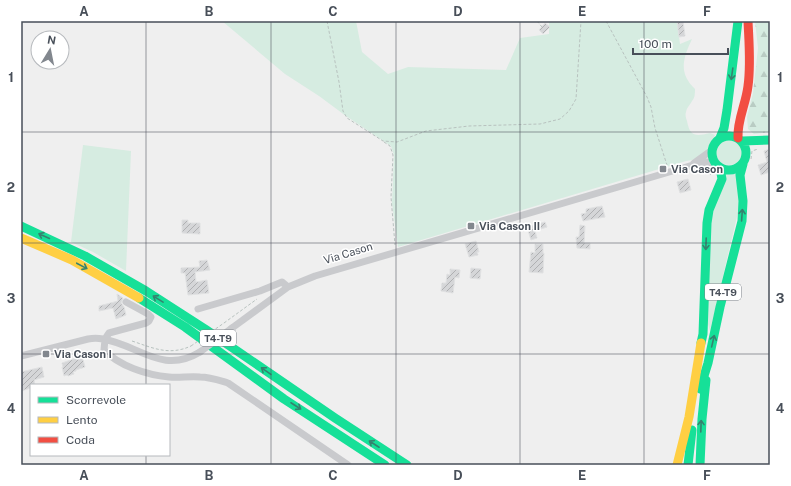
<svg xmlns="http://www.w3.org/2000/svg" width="791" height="486" font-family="'Public Sans',sans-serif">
<defs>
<pattern id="forest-firs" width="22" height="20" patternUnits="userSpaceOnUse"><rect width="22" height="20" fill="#d6ece1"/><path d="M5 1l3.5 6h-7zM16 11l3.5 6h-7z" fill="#b9ccc3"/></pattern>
<pattern id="building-hatch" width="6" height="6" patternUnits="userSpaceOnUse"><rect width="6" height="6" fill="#d5d6d8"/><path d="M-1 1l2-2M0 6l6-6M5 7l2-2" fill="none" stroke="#afb0b2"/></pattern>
</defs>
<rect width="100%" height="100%" fill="#efefef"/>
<path fill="#d6ece1" d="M 222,21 L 356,21 L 362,52 L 388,74 L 408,67 L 506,70 L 520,38 L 549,34 L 549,21 L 677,21 L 680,44 L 692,39 C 683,58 678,73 695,89 C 695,93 695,98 692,101 C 690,105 687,107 686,112 C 685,115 686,118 687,121 C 690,138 697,136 710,133 L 715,135 C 707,150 704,159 686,161 L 398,247 L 392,203 L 394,155 L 391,146 L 346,116 L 319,96 L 285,74 Z
M716 152a13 13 0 1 1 26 0a13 13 0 1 1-26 0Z
M 83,145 L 131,151 L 126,271 L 93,252 L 71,242 Z
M 736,172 L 740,204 L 710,331 L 706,317 L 710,221 L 724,173 Z"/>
<path fill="url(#forest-firs)" d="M 755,21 L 770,21 L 770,132 L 754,134 L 748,129 L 747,117 L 753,93 L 758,48 Z"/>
<path fill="url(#building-hatch)" stroke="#e0e1e2" d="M 677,21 L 683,21 L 685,36 L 679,37 Z
M 545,23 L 550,27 L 543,34 L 539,30 Z
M 770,149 L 770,172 L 761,175 L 758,165 L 767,162 L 764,151 Z
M 688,179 L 691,190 L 680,193 L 677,182 Z
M 602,206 L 605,217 L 583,221 L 581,214 L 586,213 L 586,209 Z
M 182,220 L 188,220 L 188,223 L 200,223 L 200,234 L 182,233 Z
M 545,222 L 547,227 L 535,231 L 537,238 L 531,240 L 527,227 Z
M 580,225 L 585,226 L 584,243 L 590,243 L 590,249 L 577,248 L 576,237 L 579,237 Z
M 476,241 L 479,252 L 477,252 L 478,255 L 469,257 L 465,244 Z
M 535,244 L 543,244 L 543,253 L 544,253 L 543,273 L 529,272 L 531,252 L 535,253 Z
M 207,260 L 210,270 L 195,272 L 196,282 L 207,280 L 209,293 L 188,295 L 185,273 L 181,273 L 181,268 L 200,267 L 199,261 Z
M 471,268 L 481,269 L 480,279 L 470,278 Z
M 450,269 L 460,270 L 459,278 L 455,277 L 453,293 L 441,291 L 442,283 L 446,283 L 447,274 L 450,275 Z
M 117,294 L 123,298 L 121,303 L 124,307 L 126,315 L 116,319 L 113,308 L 99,311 L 99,306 L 118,301 Z
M 82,356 L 85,367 L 76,370 L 76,371 L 73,372 L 74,374 L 68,376 L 67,375 L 64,376 L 62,367 L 63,367 L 62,363 Z
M 42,367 L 44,377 L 34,380 L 35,385 L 31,385 L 31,388 L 21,391 L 21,372 Z"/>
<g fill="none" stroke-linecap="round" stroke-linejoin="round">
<path stroke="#b8c2bf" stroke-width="1" stroke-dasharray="3 2" stroke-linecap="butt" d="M 327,21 L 339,82 L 343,111 L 347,118 L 383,141 L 397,142 L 426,131 L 469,126 L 540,124 L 560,119 L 569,111 L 576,99 L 581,21
M 537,21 L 542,27
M 606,21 L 647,97 L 651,107 L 655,128 L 667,165
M 384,142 L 390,146 L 393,155 L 391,197 L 395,245
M 751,159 L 752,151 L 758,149
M 705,169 L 711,175
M 224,323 L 257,299
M 132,341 C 153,348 169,356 191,346"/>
<path stroke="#c9cacd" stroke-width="7" d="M 694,163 L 712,150
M 126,302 L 148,314 L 151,317 L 149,321 L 146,323 L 109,333 L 105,339 L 104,350 C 119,366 147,375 169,377 C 179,378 190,376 200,377 C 210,377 218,380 228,383 L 348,465
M 198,309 L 260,291 L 282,282 L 288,287
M 232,328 L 288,287 L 315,276 L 693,165 L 707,162 L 716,164
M 21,356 L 88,339 C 93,338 98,338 103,339 C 139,345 162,375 200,352"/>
<path stroke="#16e098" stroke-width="9" d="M712 153a17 17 0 1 1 34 0a17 17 0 1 1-34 0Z
M 720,138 L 724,128 L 727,110 L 738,21
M 742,141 L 770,140
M 21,226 L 85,256 L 146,291 L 205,329 L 335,418 L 407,465
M 139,298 L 185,327 L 284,399 L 385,465
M 701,343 L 703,334 L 707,223 L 709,210 L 722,179 L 720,168
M 700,389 L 708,363 L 720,307 L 742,221 L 743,201 L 740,175 L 743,164
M 688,465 L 692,430
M 700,465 L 702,419 L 706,380"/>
<path stroke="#ffcf43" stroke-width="9" d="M 21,238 L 72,260 L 139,298
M 677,465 L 689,417 L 701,343"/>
<path stroke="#f24e42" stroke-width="9" d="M 738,138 C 737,120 746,104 748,86 C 751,65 749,43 748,21"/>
<path stroke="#b8c2bf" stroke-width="1" stroke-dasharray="3 2" stroke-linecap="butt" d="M 191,346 L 224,323"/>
<path stroke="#c9cacd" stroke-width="7" d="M 200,352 L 232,328"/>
</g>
<defs><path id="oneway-shaft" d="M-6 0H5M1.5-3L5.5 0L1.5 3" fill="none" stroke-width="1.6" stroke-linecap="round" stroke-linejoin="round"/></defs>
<g stroke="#36826f">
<use href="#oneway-shaft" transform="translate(732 74) rotate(98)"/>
<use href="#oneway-shaft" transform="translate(742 215) rotate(-86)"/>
<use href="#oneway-shaft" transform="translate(44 236) rotate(-156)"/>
<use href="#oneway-shaft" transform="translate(706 244) rotate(92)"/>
<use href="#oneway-shaft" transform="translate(82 266) rotate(28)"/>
<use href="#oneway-shaft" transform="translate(158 299) rotate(-148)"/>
<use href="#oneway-shaft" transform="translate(713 341) rotate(-77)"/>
<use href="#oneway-shaft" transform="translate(266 371) rotate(-145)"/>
<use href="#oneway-shaft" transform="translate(296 406) rotate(33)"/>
<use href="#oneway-shaft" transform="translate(701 426) rotate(-88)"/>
<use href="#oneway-shaft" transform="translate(374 444) rotate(-147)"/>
</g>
<path fill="none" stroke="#484f59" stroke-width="1" stroke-opacity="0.55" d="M 146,21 L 146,385M 271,21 L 271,465M 396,21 L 396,465M 520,21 L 520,465M 644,21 L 644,465M 21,132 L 770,132M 21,243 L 770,243M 21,354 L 770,354M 146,455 L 146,465"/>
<g fill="#82878e" stroke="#fff" stroke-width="1.5">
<rect x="659" y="165" width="8" height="8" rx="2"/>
<rect x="467" y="222" width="8" height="8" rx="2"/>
<rect x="42" y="350" width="8" height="8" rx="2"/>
</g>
<g text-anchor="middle" stroke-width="3" stroke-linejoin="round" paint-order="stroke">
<g fill="#fff" stroke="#7f848b" stroke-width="1">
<rect x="705" y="284" width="36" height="16" rx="3"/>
<rect x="200" y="330" width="36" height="16" rx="3"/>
</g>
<g font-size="10" font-weight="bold" fill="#484f59">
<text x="723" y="296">T4-T9</text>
<text x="218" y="342">T4-T9</text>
</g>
<g font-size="11" font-weight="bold" fill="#484f59" stroke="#fff" text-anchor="start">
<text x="671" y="173">Via Cason</text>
<text x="479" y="230">Via Cason II</text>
<text x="54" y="358">Via Cason I</text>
</g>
<g font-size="11" fill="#484f59" stroke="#fff">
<text transform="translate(348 253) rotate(-17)" y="4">Via Cason</text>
</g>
</g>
<rect width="791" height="486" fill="none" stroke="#ffffff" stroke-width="44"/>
<rect x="30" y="384" width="140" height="72" fill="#ffffff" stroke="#b6b9bd"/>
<rect x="38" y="397" width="20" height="6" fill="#16e098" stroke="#b6b9bd"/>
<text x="66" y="404" font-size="12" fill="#484f59">Scorrevole</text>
<rect x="38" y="417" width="20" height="6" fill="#ffcf43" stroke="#b6b9bd"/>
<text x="66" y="424" font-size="12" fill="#484f59">Lento</text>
<rect x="38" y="437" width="20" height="6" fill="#f24e42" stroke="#b6b9bd"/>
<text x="66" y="444" font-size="12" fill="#484f59">Coda</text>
<g transform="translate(50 50) rotate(10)"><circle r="19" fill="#ffffff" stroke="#b6b9bd"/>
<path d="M0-3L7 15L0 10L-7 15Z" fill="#82878e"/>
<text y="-6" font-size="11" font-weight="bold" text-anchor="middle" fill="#484f59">N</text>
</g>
<path d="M633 48v6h95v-6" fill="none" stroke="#484f59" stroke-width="2"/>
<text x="639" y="48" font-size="12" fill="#484f59" stroke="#ffffff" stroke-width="3" paint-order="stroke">100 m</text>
<rect x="22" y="22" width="747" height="442" fill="none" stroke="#484f59" stroke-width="1.5"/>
<g font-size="13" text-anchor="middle" font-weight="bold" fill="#484f59">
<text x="84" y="16">A</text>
<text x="209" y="16">B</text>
<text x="333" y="16">C</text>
<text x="458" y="16">D</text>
<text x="582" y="16">E</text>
<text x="707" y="16">F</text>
<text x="11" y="82">1</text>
<text x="780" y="82">1</text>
<text x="11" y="192">2</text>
<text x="780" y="192">2</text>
<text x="11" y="303">3</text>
<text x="780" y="303">3</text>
<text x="11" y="413">4</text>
<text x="780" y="413">4</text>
<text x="84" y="480">A</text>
<text x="209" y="480">B</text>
<text x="333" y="480">C</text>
<text x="458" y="480">D</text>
<text x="582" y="480">E</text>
<text x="707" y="480">F</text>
</g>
</svg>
